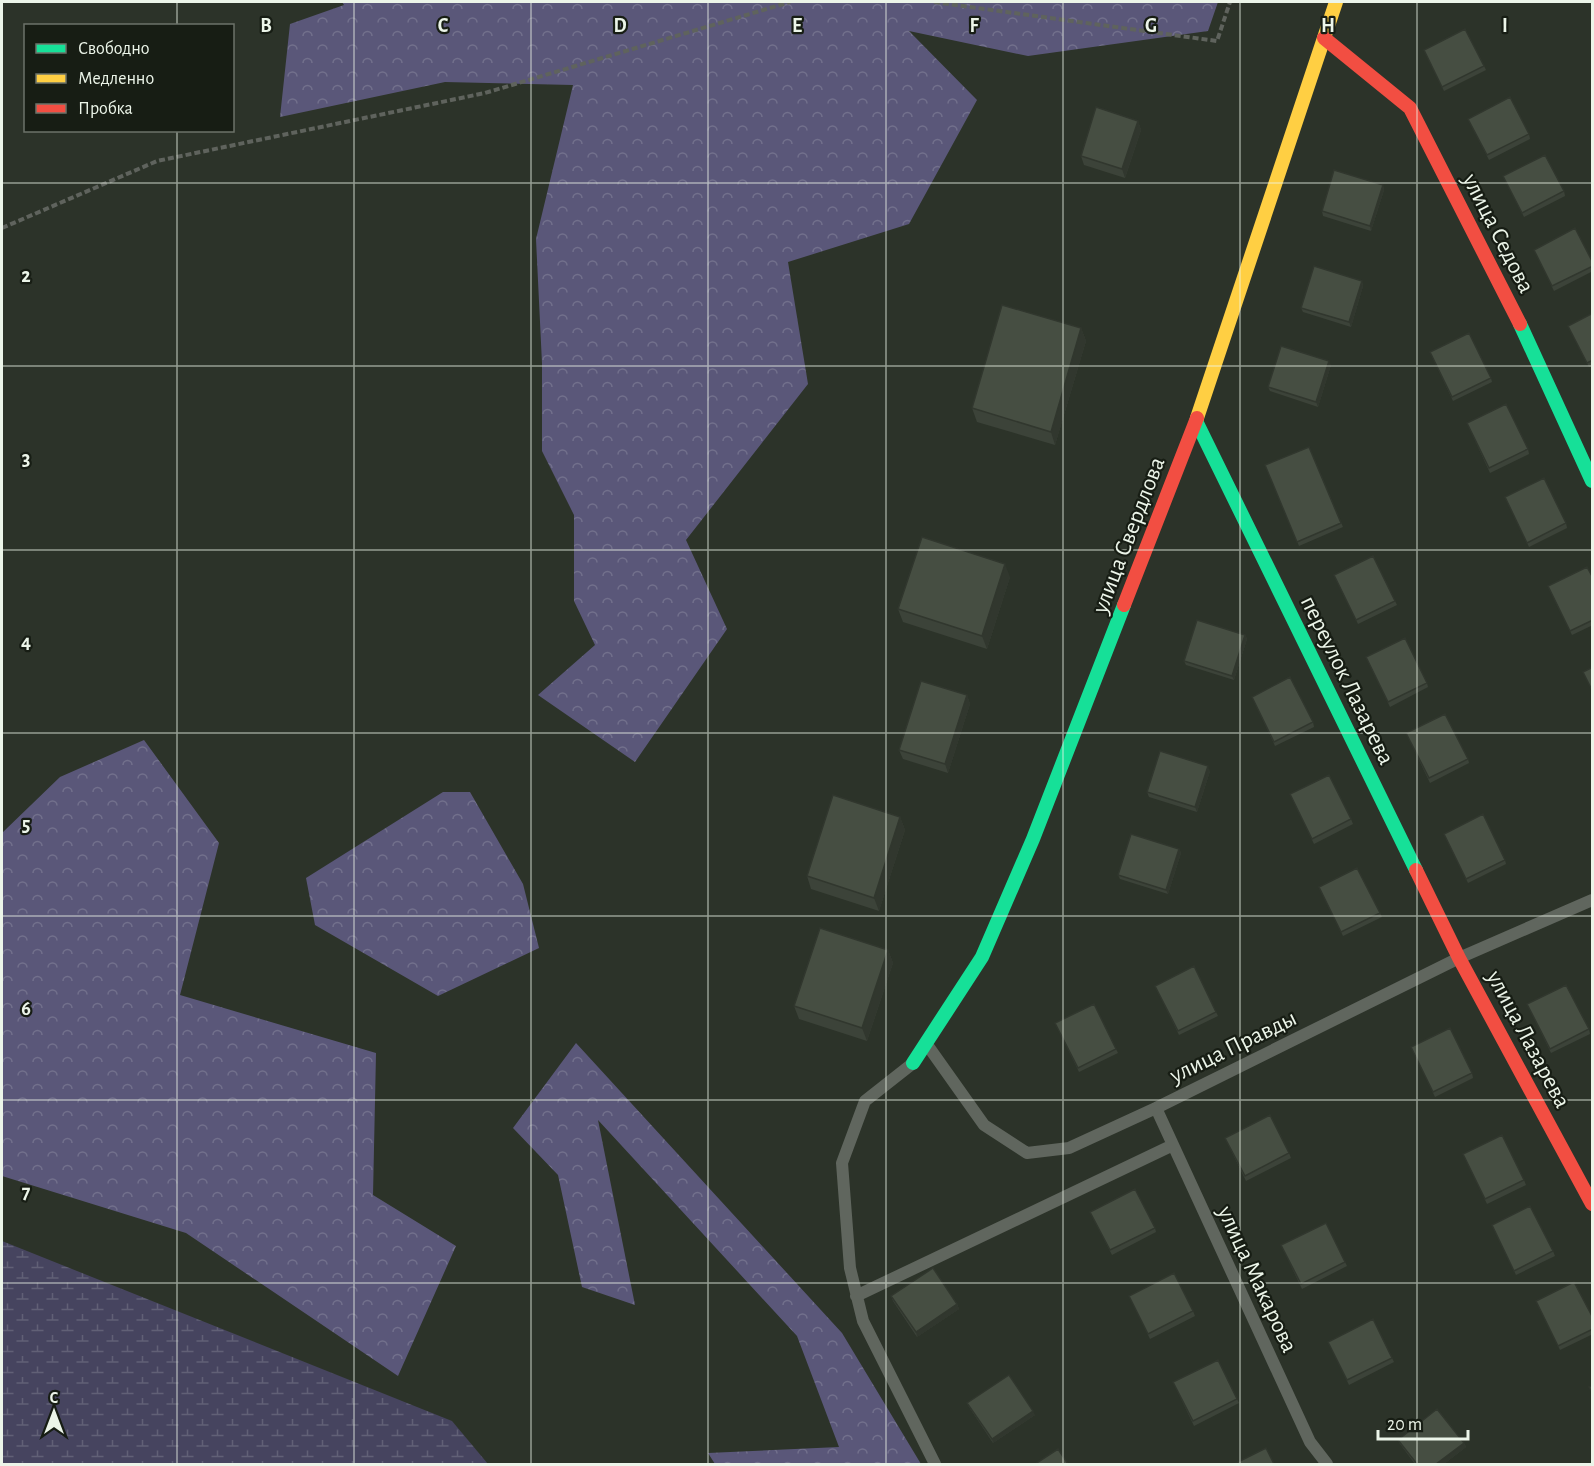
<svg xmlns="http://www.w3.org/2000/svg" width="1594" height="1466" font-family="'Alegreya Sans',sans-serif">
<defs>
<pattern id="forest-crowns" width="20" height="18" patternUnits="userSpaceOnUse" patternTransform="scale(1.5)"><rect width="20" height="18" fill="#5a5779"/><path d="M2 6a3 3 0 1 1 6 0M12 15a3 3 0 1 1 6 0" fill="none" stroke="#72708c"/></pattern>
<pattern id="wetland-marsh" width="20" height="14" patternUnits="userSpaceOnUse" patternTransform="scale(1.5)"><rect width="20" height="14" fill="#46445f"/><path d="M1 5h8M5 5V1M11 12h8M15 12V8" fill="none" stroke="#616076"/></pattern>
</defs>
<rect width="100%" height="100%" fill="#2c3329"/>
<path fill="url(#forest-crowns)" d="M 342,2 L 1218,2 L 1208,31 L 1028,56 L 909,31 L 977,100 L 909,224 L 788,262 L 808,384 L 686,540 L 727,629 L 635,762 L 538,695 L 595,645 L 574,601 L 574,515 L 542,451 L 542,363 L 536,239 L 573,85 L 445,82 L 280,117 L 290,24 L 344,5 Z
M 144,740 L 219,843 L 180,995 L 376,1053 L 373,1195 L 456,1246 L 398,1376 L 186,1233 L 2,1176 L 2,833 L 60,777 Z
M 443,792 L 470,792 L 523,884 L 539,948 L 438,996 L 315,925 L 306,878 Z
M 576,1043 L 842,1333 L 921,1464 L 715,1464 L 708,1453 L 839,1447 L 797,1336 L 598,1120 L 635,1305 L 582,1287 L 558,1175 L 513,1128 Z"/>
<path fill="url(#wetland-marsh)" d="M 2,1241 L 452,1421 L 488,1464 L 2,1464 Z"/>
<g fill="none" stroke-linecap="round" stroke-linejoin="round">
<path stroke="#5f635d" stroke-width="4" stroke-dasharray="6 3" stroke-linecap="butt" d="M 934,2 L 1217,41 L 1230,2
M 2,228 L 157,161 L 485,93 L 790,2"/>
<path stroke="#60665e" stroke-width="12" d="M 928,1046 L 984,1125 L 1027,1153 L 1069,1148 L 1156,1108 L 1459,958 L 1592,900
M 912,1064 L 865,1101 L 842,1163 L 850,1268 L 863,1321 L 935,1464
M 1156,1108 L 1310,1442 L 1327,1464
M 856,1296 L 1173,1145"/>
<path stroke="#16e098" stroke-width="14" d="M 1520,324 L 1592,481
M 1196,421 L 1416,870
M 913,1063 L 982,957 L 1033,839 L 1124,605"/>
<path stroke="#ffcf43" stroke-width="14" d="M 1197,418 L 1336,2"/>
<path stroke="#f24e42" stroke-width="14" d="M 1324,38 L 1410,108 L 1520,324
M 1124,605 L 1197,418
M 1416,870 L 1459,958 L 1592,1204"/>
</g>
<path fill="#3c4339" d="M 1424,50 L 1484,66 L 1486,70 L 1444,91 Z
M 1468,119 L 1529,134 L 1530,139 L 1489,160 Z
M 1138,121 L 1141,130 L 1125,178 L 1084,165 L 1081,156 Z
M 1503,176 L 1564,191 L 1565,196 L 1524,217 Z
M 1383,185 L 1384,190 L 1371,231 L 1323,216 L 1322,211 Z
M 1534,250 L 1593,263 L 1593,271 L 1554,291 Z
M 1362,281 L 1363,286 L 1351,327 L 1303,312 L 1301,308 Z
M 1593,313 L 1593,365 L 1589,367 L 1568,326 Z
M 1081,328 L 1086,341 L 1055,445 L 977,422 L 972,408 Z
M 1430,352 L 1491,378 L 1492,382 L 1453,401 Z
M 1331,365 L 1318,407 L 1270,391 L 1268,387 Z
M 1467,423 L 1528,449 L 1529,454 L 1490,473 Z
M 1309,447 L 1343,527 L 1299,546 L 1265,465 Z
M 1505,497 L 1566,523 L 1567,528 L 1529,547 Z
M 1334,575 L 1395,601 L 1397,605 L 1358,624 Z
M 1010,577 L 987,649 L 903,622 L 898,609 Z
M 1593,578 L 1593,625 L 1572,635 L 1548,586 Z
M 1245,635 L 1247,639 L 1234,680 L 1186,665 L 1184,661 Z
M 1366,657 L 1427,683 L 1428,687 L 1390,707 Z
M 967,695 L 970,704 L 948,773 L 903,759 L 899,750 Z
M 1252,697 L 1313,722 L 1314,727 L 1275,746 Z
M 1406,733 L 1468,759 L 1469,763 L 1430,783 Z
M 1210,771 L 1197,812 L 1149,797 L 1147,792 Z
M 1290,794 L 1351,819 L 1353,824 L 1314,844 Z
M 900,817 L 905,830 L 879,911 L 811,889 L 807,876 Z
M 1444,834 L 1505,860 L 1506,864 L 1468,883 Z
M 1179,849 L 1181,853 L 1168,894 L 1120,879 L 1118,875 Z
M 1319,887 L 1380,913 L 1382,917 L 1343,936 Z
M 888,950 L 893,963 L 867,1041 L 799,1019 L 794,1006 Z
M 1155,986 L 1216,1012 L 1218,1016 L 1179,1035 Z
M 1527,1004 L 1589,1029 L 1590,1034 L 1551,1053 Z
M 1055,1023 L 1116,1049 L 1118,1053 L 1079,1072 Z
M 1411,1047 L 1472,1073 L 1473,1078 L 1435,1097 Z
M 1225,1138 L 1289,1153 L 1291,1158 L 1246,1181 Z
M 1463,1154 L 1524,1180 L 1526,1185 L 1487,1204 Z
M 1090,1212 L 1155,1228 L 1156,1232 L 1112,1255 Z
M 1492,1225 L 1553,1251 L 1555,1256 L 1516,1275 Z
M 1281,1245 L 1345,1262 L 1347,1266 L 1302,1289 Z
M 891,1296 L 957,1304 L 959,1309 L 917,1337 L 893,1301 Z
M 1129,1296 L 1193,1311 L 1195,1316 L 1150,1339 Z
M 1536,1301 L 1593,1318 L 1593,1334 L 1560,1350 Z
M 1328,1342 L 1392,1358 L 1394,1362 L 1349,1385 Z
M 1173,1382 L 1237,1399 L 1239,1403 L 1194,1426 Z
M 967,1403 L 1035,1415 L 993,1443 L 969,1407 Z
M 1398,1440 L 1464,1443 L 1466,1447 L 1444,1464 L 1415,1464 L 1400,1444 Z"/>
<path fill="#31372e" d="M 1138,121 L 1141,130 L 1125,178 L 1122,169 Z
M 1383,185 L 1384,190 L 1371,231 L 1370,226 Z
M 1362,281 L 1363,286 L 1351,327 L 1349,322 Z
M 1081,328 L 1086,341 L 1055,445 L 1051,432 Z
M 1329,361 L 1331,365 L 1318,407 L 1316,402 Z
M 1005,564 L 1010,577 L 987,649 L 982,636 Z
M 1245,635 L 1247,639 L 1234,680 L 1232,676 Z
M 967,695 L 970,704 L 948,773 L 945,764 Z
M 1208,766 L 1210,771 L 1197,812 L 1195,807 Z
M 900,817 L 905,830 L 879,911 L 874,898 Z
M 1179,849 L 1181,853 L 1168,894 L 1166,890 Z
M 888,950 L 893,963 L 867,1041 L 862,1028 Z
M 957,1304 L 959,1309 L 917,1337 L 916,1332 Z
M 1033,1411 L 1035,1415 L 993,1443 L 992,1439 Z
M 1464,1443 L 1466,1447 L 1444,1464 L 1436,1464 Z"/>
<path fill="#464e42" stroke="#31372e" stroke-width="1.5" d="M 1465,29 L 1484,66 L 1442,87 L 1424,50 Z
M 1510,97 L 1529,134 L 1487,155 L 1468,119 Z
M 1096,107 L 1138,121 L 1122,169 L 1081,156 Z
M 1545,155 L 1564,191 L 1522,213 L 1503,176 Z
M 1334,170 L 1383,185 L 1370,226 L 1322,211 Z
M 1575,228 L 1593,263 L 1593,266 L 1552,286 L 1534,250 Z
M 1314,266 L 1362,281 L 1349,322 L 1301,308 Z
M 1002,305 L 1081,328 L 1051,432 L 972,408 Z
M 1593,313 L 1593,360 L 1587,363 L 1568,326 Z
M 1469,333 L 1491,378 L 1452,397 L 1430,352 Z
M 1281,346 L 1329,361 L 1316,402 L 1268,387 Z
M 1506,404 L 1528,449 L 1489,468 L 1467,423 Z
M 1309,447 L 1341,523 L 1297,542 L 1265,465 Z
M 1544,478 L 1566,523 L 1527,543 L 1505,497 Z
M 922,537 L 1005,564 L 982,636 L 898,609 Z
M 1373,556 L 1395,601 L 1356,620 L 1334,575 Z
M 1587,567 L 1593,578 L 1593,620 L 1570,631 L 1548,586 Z
M 1197,620 L 1245,635 L 1232,676 L 1184,661 Z
M 1405,638 L 1427,683 L 1388,702 L 1366,657 Z
M 1593,667 L 1593,692 L 1583,672 Z
M 1290,677 L 1313,722 L 1274,742 L 1252,697 Z
M 921,681 L 967,695 L 945,764 L 899,750 Z
M 1445,714 L 1468,759 L 1429,778 L 1406,733 Z
M 1160,751 L 1208,766 L 1195,807 L 1147,792 Z
M 1329,775 L 1351,819 L 1312,839 L 1290,794 Z
M 833,795 L 900,817 L 874,898 L 807,876 Z
M 1483,814 L 1505,860 L 1466,879 L 1444,834 Z
M 1131,834 L 1179,849 L 1166,890 L 1118,875 Z
M 1357,868 L 1380,913 L 1341,932 L 1319,887 Z
M 820,928 L 888,950 L 862,1028 L 794,1006 Z
M 1194,966 L 1216,1012 L 1178,1031 L 1155,986 Z
M 1566,985 L 1589,1029 L 1550,1049 L 1527,1004 Z
M 1094,1004 L 1116,1049 L 1078,1068 L 1055,1023 Z
M 1450,1028 L 1472,1073 L 1433,1092 L 1411,1047 Z
M 1270,1115 L 1289,1153 L 1245,1176 L 1225,1138 Z
M 1502,1135 L 1524,1180 L 1485,1199 L 1463,1154 Z
M 1135,1189 L 1155,1228 L 1110,1250 L 1090,1212 Z
M 1530,1206 L 1553,1251 L 1514,1271 L 1492,1225 Z
M 1326,1223 L 1345,1262 L 1301,1284 L 1281,1245 Z
M 933,1268 L 957,1304 L 916,1332 L 891,1296 Z
M 1174,1273 L 1193,1311 L 1148,1334 L 1129,1296 Z
M 1574,1282 L 1593,1318 L 1593,1329 L 1558,1346 L 1536,1301 Z
M 1373,1319 L 1392,1358 L 1347,1380 L 1328,1342 Z
M 1218,1360 L 1237,1399 L 1193,1421 L 1173,1382 Z
M 1009,1375 L 1033,1411 L 992,1439 L 967,1403 Z
M 1593,1386 L 1593,1394 L 1589,1387 Z
M 1437,1409 L 1464,1443 L 1436,1464 L 1417,1464 L 1398,1440 Z
M 1266,1448 L 1274,1464 L 1234,1464 Z
M 1058,1449 L 1068,1464 L 1035,1464 Z"/>
<path fill="none" stroke="#ecf5e9" stroke-width="1.5" stroke-opacity="0.55" d="M 177,2 L 177,26M 354,2 L 354,1464M 531,2 L 531,1464M 708,2 L 708,1464M 886,2 L 886,1464M 1063,2 L 1063,1464M 1240,2 L 1240,1464M 1417,2 L 1417,1464M 177,130 L 177,1464M 2,183 L 1592,183M 2,366 L 1592,366M 2,550 L 1592,550M 2,733 L 1592,733M 2,916 L 1592,916M 2,1100 L 1592,1100M 2,1283 L 1592,1283"/>
<g text-anchor="middle" stroke-width="4.5" stroke-linejoin="round" paint-order="stroke">
<g font-size="24" fill="#ecf5e9" stroke="#171d14">
<text transform="translate(1499 233) rotate(63)" y="8">улица Седова</text>
<text transform="translate(1128 535) rotate(-69)" y="8">улица Свердлова</text>
<text transform="translate(1348 680) rotate(64)" y="8">переулок Лазарева</text>
<text transform="translate(1529 1039) rotate(62)" y="8">улица Лазарева</text>
<text transform="translate(1233 1046) rotate(-26)" y="8">улица Правды</text>
<text transform="translate(1258 1279) rotate(65)" y="8">улица Макарова</text>
</g>
</g>
<g font-size="20" text-anchor="middle" font-weight="bold" fill="#ecf5e9" stroke="#171d14" stroke-width="4.5" stroke-linejoin="round" paint-order="stroke">
<text x="266" y="32">B</text>
<text x="443" y="32">C</text>
<text x="620" y="32">D</text>
<text x="797" y="32">E</text>
<text x="974" y="32">F</text>
<text x="1151" y="32">G</text>
<text x="1328" y="32">H</text>
<text x="1505" y="32">I</text>
<text x="26" y="282">2</text>
<text x="26" y="465">3</text>
<text x="26" y="648">4</text>
<text x="26" y="831">5</text>
<text x="26" y="1015">6</text>
<text x="26" y="1198">7</text>
</g>
<rect width="1594" height="1466" fill="none" stroke="#ecf5e9" stroke-width="6"/>
<rect x="24" y="24" width="210" height="108" fill="#171d14" stroke="#6c7369" stroke-width="1.5"/>
<rect x="36" y="44" width="30" height="9" fill="#16e098" stroke="#6c7369" stroke-width="1.5"/>
<text x="78" y="54" font-size="18" fill="#ecf5e9">Свободно</text>
<rect x="36" y="74" width="30" height="9" fill="#ffcf43" stroke="#6c7369" stroke-width="1.5"/>
<text x="78" y="84" font-size="18" fill="#ecf5e9">Медленно</text>
<rect x="36" y="104" width="30" height="9" fill="#f24e42" stroke="#6c7369" stroke-width="1.5"/>
<text x="78" y="114" font-size="18" fill="#ecf5e9">Пробка</text>
<g transform="translate(54 1412)" stroke="#171d14" stroke-width="4.5" paint-order="stroke">
<path d="M0-4.5L10 22L0 15L-10 22Z" fill="#ecf5e9"/>
<text y="-9" font-size="16" font-weight="bold" text-anchor="middle" fill="#ecf5e9">С</text>
</g>
<path d="M1378 1430v9h90v-9" fill="none" stroke="#ecf5e9" stroke-width="3"/>
<text x="1387" y="1430" font-size="18" fill="#ecf5e9" stroke="#171d14" stroke-width="4.5" paint-order="stroke">20 m</text>
</svg>
